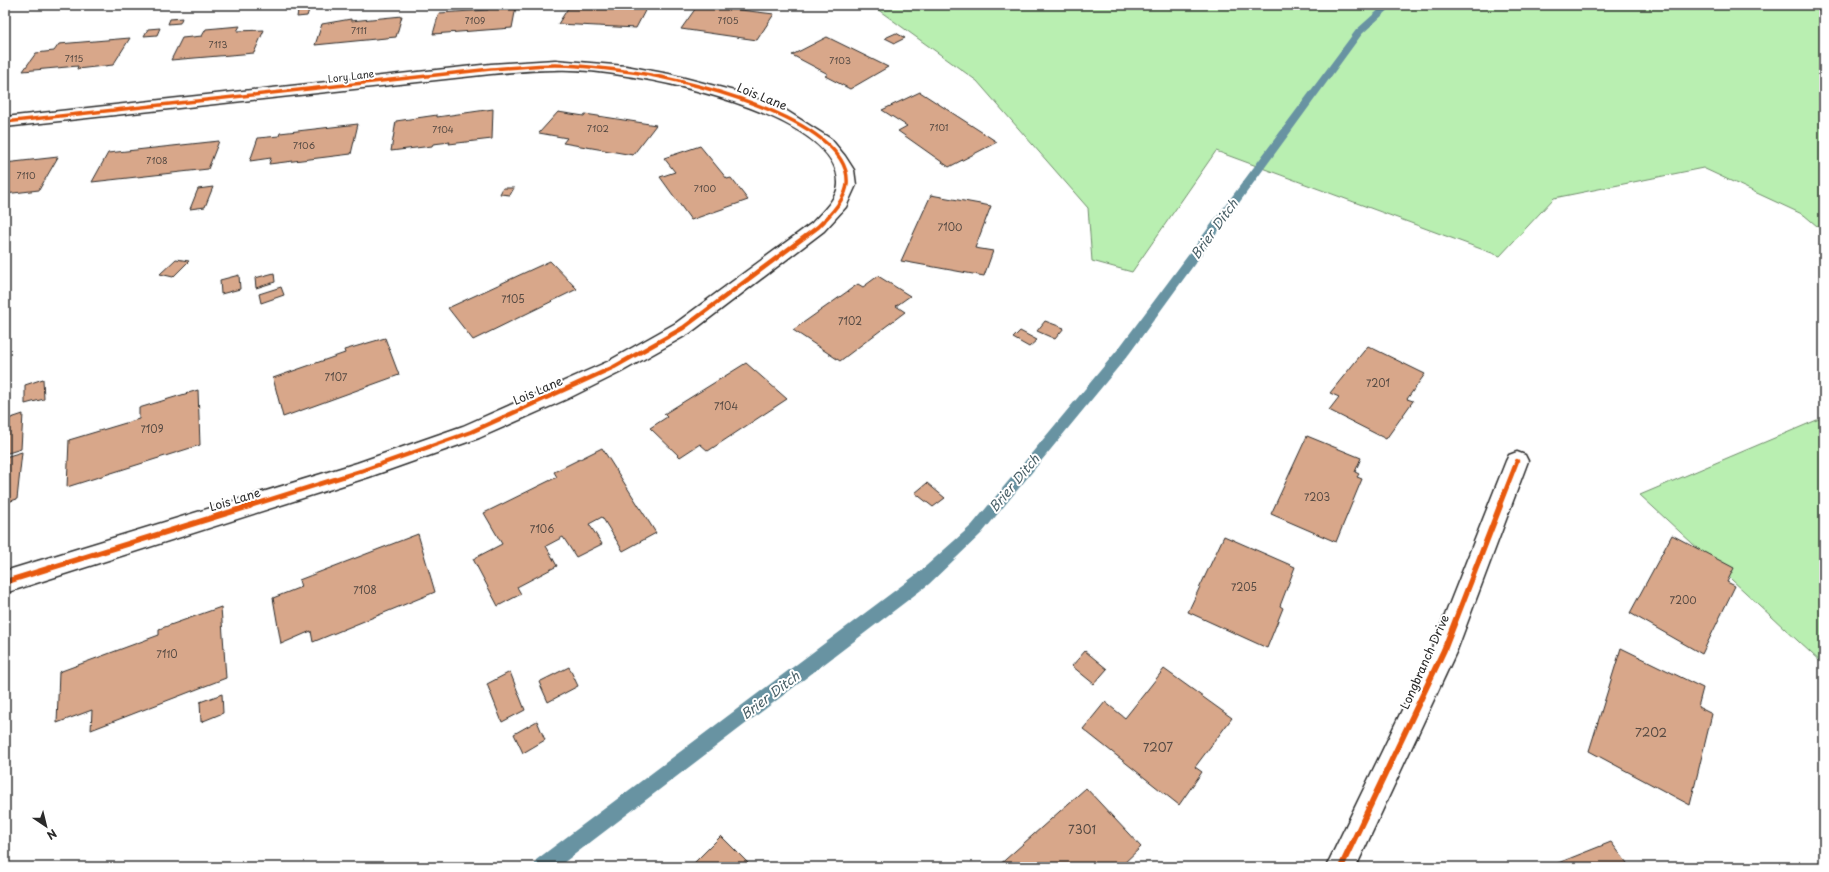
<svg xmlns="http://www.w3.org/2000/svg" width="1829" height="872" font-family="'Playpen Sans',sans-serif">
<rect width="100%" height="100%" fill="#fff"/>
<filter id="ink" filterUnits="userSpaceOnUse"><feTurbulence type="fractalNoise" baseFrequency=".025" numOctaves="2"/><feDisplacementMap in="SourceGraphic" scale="8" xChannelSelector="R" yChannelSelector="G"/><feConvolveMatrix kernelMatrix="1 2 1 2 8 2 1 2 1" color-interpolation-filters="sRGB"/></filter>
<g filter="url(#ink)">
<path fill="#b9efb1" stroke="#728d6e" d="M 880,5 L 1824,5 L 1824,232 L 1804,215 L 1703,168 L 1554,198 L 1500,256 L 1216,151 L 1132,272 L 1092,261 L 1088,208 L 977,81 L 877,9 Z
M 1824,417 L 1824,665 L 1640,495 Z"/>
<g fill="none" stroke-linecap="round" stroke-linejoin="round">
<path fill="#6893a2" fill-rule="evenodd" d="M 1384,5 L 1394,5 L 1362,34 L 1129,354 L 982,533 L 929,584 L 558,867 L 534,867 L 536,860 L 917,574 L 972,525 L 1119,348 L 1356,30 Z"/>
</g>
<path fill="#d8a78a" stroke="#2b2b2b" d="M 570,5 L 648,5 L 636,28 L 558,24 Z
M 698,5 L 774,14 L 757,40 L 681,29 Z
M 502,7 L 501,8 L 516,7 L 512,28 L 433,34 L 439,13 L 488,10 L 488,8 Z
M 309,10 L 307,16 L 297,17 L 298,11 Z
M 402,16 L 396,37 L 315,45 L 322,24 L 351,19 L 351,21 Z
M 182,18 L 180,23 L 168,24 L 170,19 Z
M 240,26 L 237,31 L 264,30 L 254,53 L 171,60 L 182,38 L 202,36 L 206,29 Z
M 160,28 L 157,35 L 144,36 L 148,29 Z
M 896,33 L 905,38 L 895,43 L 885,38 Z
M 827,37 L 888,67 L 850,89 L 825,76 L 828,74 L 792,55 Z
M 130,38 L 113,65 L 77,69 L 78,66 L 23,71 L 36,53 L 54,51 L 59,44 Z
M 920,92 L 997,142 L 949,167 L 898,131 L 907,126 L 882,110 Z
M 493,109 L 492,139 L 449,144 L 450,142 L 433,144 L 432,146 L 391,151 L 396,121 L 437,115 L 437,117 Z
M 558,112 L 584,116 L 585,114 L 656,125 L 633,155 L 563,143 L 567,138 L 539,133 Z
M 358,124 L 351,154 L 269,164 L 271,158 L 250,161 L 258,138 L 279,136 L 280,133 Z
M 219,141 L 208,169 L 92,182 L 108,153 Z
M 700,146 L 727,179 L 731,178 L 748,200 L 691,220 L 660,177 L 675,172 L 664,158 Z
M 58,157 L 39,190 L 5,194 L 5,163 Z
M 213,187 L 205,207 L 190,209 L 198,189 Z
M 503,188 L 514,188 L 510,195 L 500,194 Z
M 931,195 L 991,206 L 975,248 L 993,251 L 984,276 L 901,261 Z
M 176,259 L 189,261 L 173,277 L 160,274 Z
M 550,261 L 577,289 L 473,340 L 448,308 Z
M 274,273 L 275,282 L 256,288 L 255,278 Z
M 239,275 L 240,289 L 221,294 L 220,280 Z
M 878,276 L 910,296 L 896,306 L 905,312 L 840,361 L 793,330 L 858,284 L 863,287 Z
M 281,287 L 284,295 L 261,303 L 259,294 Z
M 1045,321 L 1064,328 L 1055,339 L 1037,331 Z
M 1020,331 L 1037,340 L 1029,347 L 1013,338 Z
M 385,338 L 399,375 L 283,417 L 273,378 L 345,353 L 344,350 Z
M 1368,346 L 1425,374 L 1407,399 L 1413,401 L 1386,439 L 1329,410 L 1339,397 L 1330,393 Z
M 746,363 L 787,399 L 708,451 L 700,444 L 680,457 L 650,428 L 667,417 L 664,414 Z
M 43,379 L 44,399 L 25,404 L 25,385 Z
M 198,390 L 200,445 L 67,487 L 69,440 L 139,419 L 139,408 Z
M 23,414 L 21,449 L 5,454 L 5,420 Z
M 1307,436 L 1361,458 L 1355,472 L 1359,474 L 1357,477 L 1362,479 L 1336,542 L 1271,514 Z
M 602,448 L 656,533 L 623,551 L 602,517 L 589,524 L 602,544 L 576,557 L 563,537 L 546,546 L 557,566 L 517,587 L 521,594 L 498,606 L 473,559 L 502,544 L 484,513 L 557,477 L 554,472 Z
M 22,452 L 17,499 L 5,503 L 5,457 Z
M 927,483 L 945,498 L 933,507 L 915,493 Z
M 418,534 L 435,592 L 313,642 L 311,631 L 281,644 L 273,598 L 301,587 L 299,580 Z
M 1672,535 L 1734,568 L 1727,582 L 1735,586 L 1702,654 L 1630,613 Z
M 1224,536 L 1295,567 L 1280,606 L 1283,608 L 1267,648 L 1188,612 Z
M 221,607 L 226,678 L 91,730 L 92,710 L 57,723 L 59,672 L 159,635 L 159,629 Z
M 1621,648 L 1703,688 L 1698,707 L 1712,714 L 1690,805 L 1589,751 Z
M 1085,651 L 1107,669 L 1094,684 L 1072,666 Z
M 569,667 L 578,686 L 548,702 L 539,682 Z
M 1164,669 L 1232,718 L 1195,767 L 1202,772 L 1179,805 L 1083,729 L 1105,702 L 1125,718 Z
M 510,672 L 525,710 L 502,722 L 487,684 Z
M 222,694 L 223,713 L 201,722 L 200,702 Z
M 537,721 L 545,740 L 523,753 L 514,734 Z
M 1086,788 L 1141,847 L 1120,867 L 997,867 Z
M 721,836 L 748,863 L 744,867 L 696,867 L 693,864 Z
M 1611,842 L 1630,867 L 1548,867 Z"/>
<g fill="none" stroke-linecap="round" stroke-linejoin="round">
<defs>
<path id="street" d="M 555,60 L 626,66 L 669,74 L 742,93 L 787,111 L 831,139 L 845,156 L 854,170 L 856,185 L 846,207 L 824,231 L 690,333 L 621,372 L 567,399 L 479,438 L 369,477 L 5,593 L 5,571 L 357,463 L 463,426 L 607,362 L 676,323 L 812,223 C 821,213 838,198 838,184 C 840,119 675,83 627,76 C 603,72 578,69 554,70 C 533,70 512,72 491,74 L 5,127 L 5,117 L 491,64 Z
M 1517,452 L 1525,455 L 1528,461 L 1457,650 L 1356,867 L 1326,867 L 1432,648 L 1506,461 L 1509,455 Z"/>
</defs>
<use href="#street" stroke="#2b2b2b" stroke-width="3"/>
<use href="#street" fill="#fff" fill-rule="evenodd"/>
<defs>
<path id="cycleway-far2" d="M 5,122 L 491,69 C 512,68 534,65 555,65 C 578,65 601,68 624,71 C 673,76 853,118 847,184 C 846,198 832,213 823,222"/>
<path id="cycleway-far1" d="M 246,507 L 361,471 L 471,432 L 614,367 L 683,328 L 818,227 L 824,221
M 1499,507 L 1517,461"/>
<path id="cycleway" d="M 5,582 L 250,506
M 1341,867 L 1444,650 L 1500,506"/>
</defs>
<use href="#cycleway-far2" stroke="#fff" stroke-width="5.5"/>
<use href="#cycleway-far1" stroke="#fff" stroke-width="7"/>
<use href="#cycleway" stroke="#fff" stroke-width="8"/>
<use href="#cycleway-far2" stroke="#e8590c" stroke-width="3.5"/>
<use href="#cycleway-far1" stroke="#e8590c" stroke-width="4.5"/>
<use href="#cycleway" stroke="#e8590c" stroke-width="6"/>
</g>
</g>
<g text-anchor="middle" stroke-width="4" stroke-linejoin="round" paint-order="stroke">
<g font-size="9" fill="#564a43">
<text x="475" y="24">7109</text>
<text x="728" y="24">7105</text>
<text x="359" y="34">7111</text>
<text x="218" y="48">7113</text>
<text x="74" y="62">7115</text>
<text x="840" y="64">7103</text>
<text x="939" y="131">7101</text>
<text x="598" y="132">7102</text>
<text x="443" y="133">7104</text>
<text x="304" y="149">7106</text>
<text x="157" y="164">7108</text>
<text x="26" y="179">7110</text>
<text x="705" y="192">7100</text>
</g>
<g font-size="10" fill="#2b2b2b" stroke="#fff">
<text transform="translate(351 76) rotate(-7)" y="4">Lory Lane</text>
</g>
<g font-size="10" fill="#564a43">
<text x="950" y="231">7100</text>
<text x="513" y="303">7105</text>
<text x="850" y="325">7102</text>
<text x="336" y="381">7107</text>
<text x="1378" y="387">7201</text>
<text x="726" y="410">7104</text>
<text x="152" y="433">7109</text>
<text x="1317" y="501">7203</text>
<text x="542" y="533">7106</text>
<text x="1244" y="591">7205</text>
<text x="365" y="594">7108</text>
<text x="1683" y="604">7200</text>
<text x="167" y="658">7110</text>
</g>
<g font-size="12" fill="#2b2b2b" stroke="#fff">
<text transform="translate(762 97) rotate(22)" y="4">Lois Lane</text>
<text transform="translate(538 391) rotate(-24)" y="4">Lois Lane</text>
<text transform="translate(235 500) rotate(-17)" y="4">Lois Lane</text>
<text transform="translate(1425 662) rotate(-66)" y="4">Longbranch Drive</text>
</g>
<g font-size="12" fill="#564a43">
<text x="1651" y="737">7202</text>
<text x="1158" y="752">7207</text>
<text x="1082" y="834">7301</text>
</g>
<g font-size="13" font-style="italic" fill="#495f66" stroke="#fff">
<text transform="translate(1214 229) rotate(-54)" y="5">Brier Ditch</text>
<text transform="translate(1014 483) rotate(-50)" y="5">Brier Ditch</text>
<text transform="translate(770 695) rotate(-37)" y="5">Brier Ditch</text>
</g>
</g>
<rect width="1829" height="872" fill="none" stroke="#fff" stroke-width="20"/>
<rect x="10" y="10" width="1809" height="852" fill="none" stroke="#2b2b2b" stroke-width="1.5" filter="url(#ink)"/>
<g transform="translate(46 826) rotate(145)" stroke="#ffffff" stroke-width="3" paint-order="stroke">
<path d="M0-3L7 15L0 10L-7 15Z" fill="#2b2b2b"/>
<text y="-6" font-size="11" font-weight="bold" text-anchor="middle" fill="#2b2b2b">N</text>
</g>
</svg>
